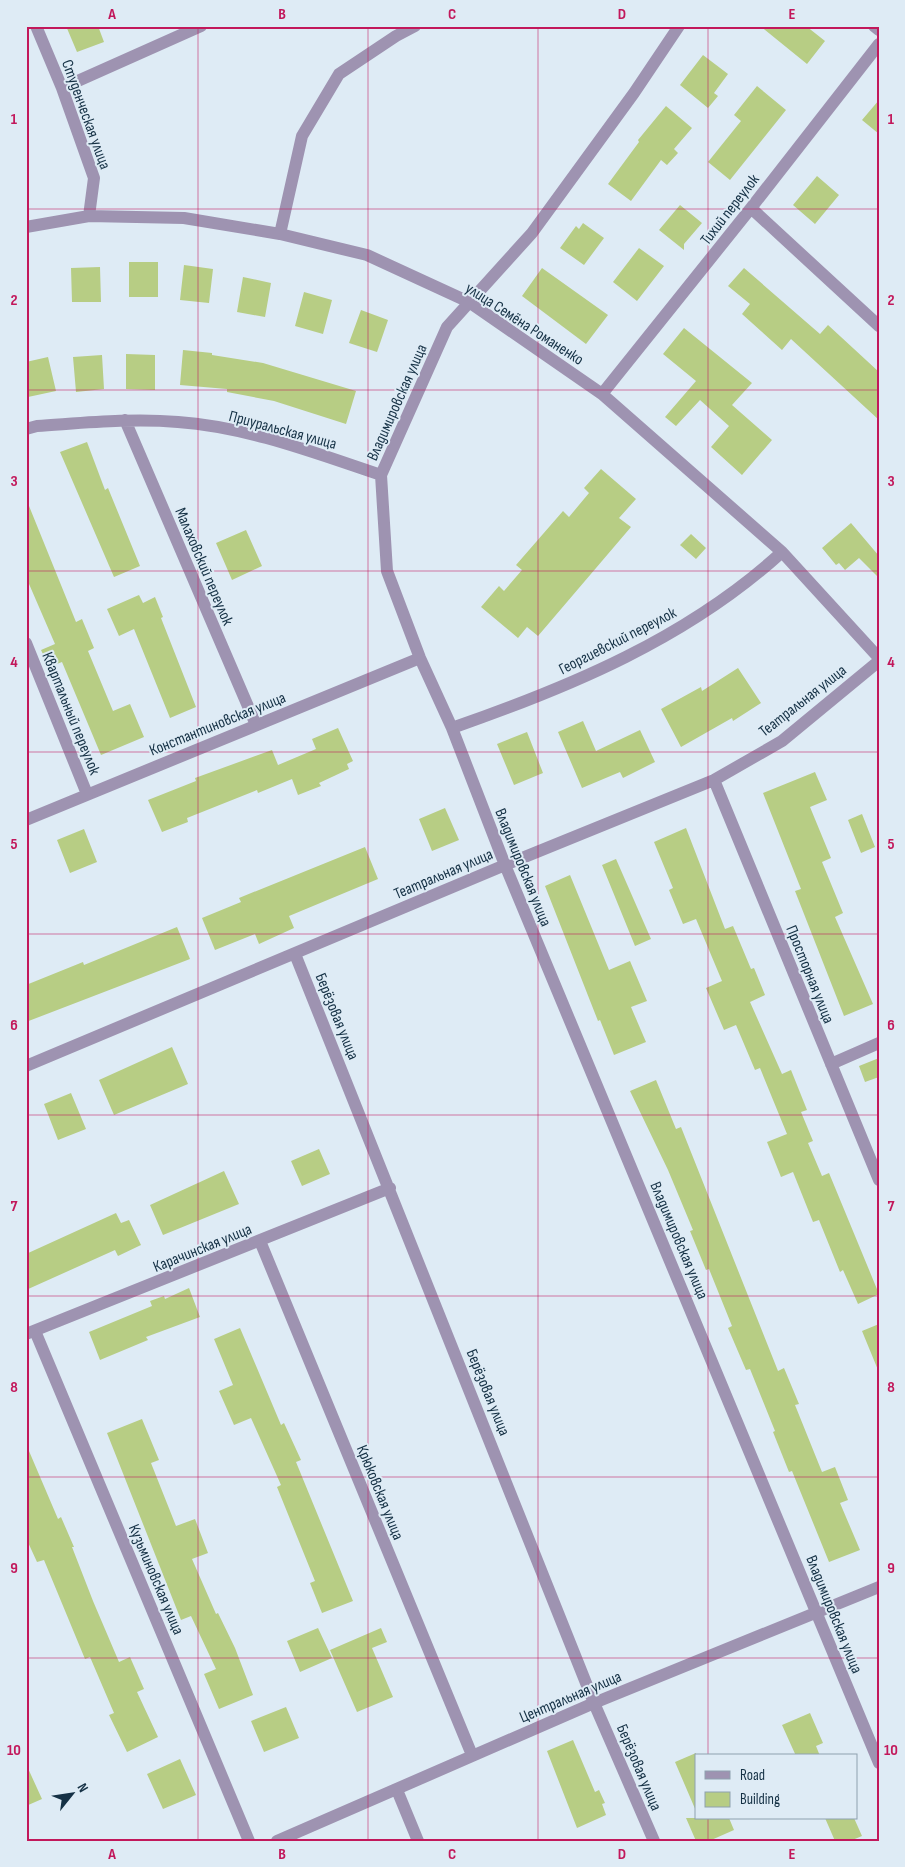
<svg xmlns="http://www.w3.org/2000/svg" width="905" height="1867" font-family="'Sofia Sans Condensed',sans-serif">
<rect width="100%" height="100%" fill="#deebf5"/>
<path fill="#b7cd84" d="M 66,26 L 98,26 L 104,42 L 77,52 Z
M 760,26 L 806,26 L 825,41 L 807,64 Z
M 703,55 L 728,74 L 714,93 L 718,96 L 708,108 L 680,85 Z
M 757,86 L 786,110 L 730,180 L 708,162 L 741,121 L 734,115 Z
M 879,100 L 879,134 L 862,120 Z
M 666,106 L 692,128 L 674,149 L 678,153 L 667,165 L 661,160 L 631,201 L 608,184 L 639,142 L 638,140 Z
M 817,176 L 839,195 L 815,224 L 793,205 Z
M 680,205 L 702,223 L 684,244 L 684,250 L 659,230 Z
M 583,223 L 604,238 L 584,265 L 560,248 L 576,226 L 579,229 Z
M 639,248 L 664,266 L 637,301 L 613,282 Z
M 129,262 L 158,262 L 158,297 L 129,297 Z
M 184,265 L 213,269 L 209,303 L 180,300 Z
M 100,267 L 101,302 L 72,302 L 71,268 Z
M 542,268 L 608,315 L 586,344 L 522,296 Z
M 744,268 L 820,334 L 828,325 L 879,372 L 879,420 L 791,339 L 782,350 L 742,314 L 750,304 L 728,286 Z
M 243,277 L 271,283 L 265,317 L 237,312 Z
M 304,292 L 332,300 L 323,334 L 295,326 Z
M 361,310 L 388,320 L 377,352 L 349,343 Z
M 684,328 L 752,383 L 732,405 L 772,440 L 742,475 L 711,447 L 729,426 L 700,400 L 676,426 L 665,417 L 696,381 L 663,354 Z
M 183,350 L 212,353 L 212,355 L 263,363 L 356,391 L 346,424 L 274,401 L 227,392 L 227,389 L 180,385 Z
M 126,354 L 155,355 L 155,390 L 126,389 Z
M 102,355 L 104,389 L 76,392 L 73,357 Z
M 48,357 L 56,391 L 28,397 L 26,362 Z
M 87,442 L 105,490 L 108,488 L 140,566 L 114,577 L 60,452 Z
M 601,469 L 636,499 L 619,518 L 631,527 L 538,636 L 527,627 L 518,638 L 481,607 L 499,586 L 504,591 L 522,570 L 516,565 L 563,511 L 569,517 L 589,493 L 584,488 Z
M 27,501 L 76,622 L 82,619 L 94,648 L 88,651 L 113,711 L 130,704 L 144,737 L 101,755 L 62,662 L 49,667 L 41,650 L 55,644 L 26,577 Z
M 851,523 L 879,556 L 879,578 L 859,558 L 845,570 L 839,563 L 836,565 L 822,548 Z
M 246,530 L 262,566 L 232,580 L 216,543 Z
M 691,534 L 706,548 L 696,559 L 680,545 Z
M 139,595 L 143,603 L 155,597 L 163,617 L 161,618 L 196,707 L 170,718 L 134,629 L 119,636 L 107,609 Z
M 738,668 L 761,703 L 733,721 L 732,718 L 681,747 L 661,709 L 701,687 L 702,691 Z
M 583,721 L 596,751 L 640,730 L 655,762 L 623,778 L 620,772 L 582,788 L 558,732 Z
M 338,728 L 353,761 L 347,764 L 349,769 L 319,783 L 321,786 L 298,795 L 292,779 L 258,793 L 257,790 L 187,818 L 188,822 L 162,832 L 148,800 L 196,781 L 195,778 L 272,750 L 278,765 L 316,749 L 312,739 Z
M 527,732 L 543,773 L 514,785 L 497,744 Z
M 815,772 L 827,800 L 810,807 L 831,858 L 822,862 L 843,913 L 835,917 L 873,1004 L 844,1016 L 795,891 L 801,889 L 763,793 Z
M 445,808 L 459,840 L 432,851 L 419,819 Z
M 862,814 L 875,847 L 861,853 L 848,820 Z
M 686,828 L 725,929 L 733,926 L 751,969 L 754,968 L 765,995 L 750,1002 L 782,1074 L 791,1070 L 807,1110 L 801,1112 L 813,1141 L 808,1143 L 822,1176 L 829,1173 L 879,1294 L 858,1304 L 843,1270 L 840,1272 L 819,1220 L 813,1222 L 793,1172 L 781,1177 L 767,1142 L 787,1134 L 760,1068 L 755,1070 L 736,1025 L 724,1030 L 706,988 L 722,981 L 696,919 L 683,924 L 669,890 L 673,888 L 654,842 Z
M 84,829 L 97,862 L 70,873 L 57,840 Z
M 365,847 L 378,879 L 289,916 L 294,928 L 259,944 L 255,934 L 215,950 L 202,918 L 241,902 L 239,898 Z
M 616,859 L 651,939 L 635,946 L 602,865 Z
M 570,875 L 609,970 L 630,961 L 647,1001 L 631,1007 L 646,1042 L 614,1055 L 600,1020 L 598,1021 L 545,886 Z
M 177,927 L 190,959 L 26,1022 L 26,985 L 83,962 L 84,965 Z
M 172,1047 L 188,1084 L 114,1115 L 99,1080 Z
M 879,1058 L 879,1077 L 865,1082 L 859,1066 Z
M 656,1080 L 676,1129 L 681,1127 L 778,1371 L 784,1368 L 799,1404 L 795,1405 L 822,1472 L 835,1467 L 848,1500 L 840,1503 L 860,1550 L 829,1562 L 792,1471 L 789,1472 L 773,1432 L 775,1431 L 750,1369 L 746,1370 L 728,1328 L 732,1326 L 709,1269 L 706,1270 L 690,1231 L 693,1230 L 668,1170 L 630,1091 Z
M 71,1093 L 86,1129 L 58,1140 L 44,1104 Z
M 319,1149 L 330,1174 L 302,1186 L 291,1161 Z
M 224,1171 L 239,1204 L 163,1235 L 150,1205 Z
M 116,1213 L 121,1223 L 129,1220 L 141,1245 L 118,1256 L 115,1250 L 26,1290 L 26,1254 Z
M 189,1288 L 200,1317 L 146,1337 L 148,1340 L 100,1360 L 89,1332 L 152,1306 L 150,1301 L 164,1296 L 165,1299 Z
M 879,1324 L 879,1370 L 878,1370 L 862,1331 Z
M 240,1328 L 281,1425 L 284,1423 L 301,1460 L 296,1462 L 353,1601 L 322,1613 L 310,1583 L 315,1581 L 277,1487 L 281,1485 L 251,1418 L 234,1425 L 219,1391 L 233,1385 L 214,1339 Z
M 142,1419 L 159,1460 L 151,1463 L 176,1526 L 195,1519 L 208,1553 L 192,1559 L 216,1614 L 218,1613 L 235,1648 L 253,1695 L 219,1709 L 204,1674 L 216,1669 L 191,1616 L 181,1620 L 107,1433 Z
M 26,1444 L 58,1519 L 61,1517 L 74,1547 L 72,1547 L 93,1601 L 119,1662 L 130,1657 L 144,1689 L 137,1692 L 158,1737 L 127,1752 L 109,1715 L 114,1713 L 90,1657 L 85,1659 L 44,1560 L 37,1562 L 26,1538 Z
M 318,1628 L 332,1658 L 300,1672 L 287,1641 Z
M 381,1628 L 387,1642 L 372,1648 L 393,1697 L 357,1712 L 330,1650 Z
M 286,1707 L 299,1738 L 264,1752 L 251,1721 Z
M 810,1713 L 823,1743 L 816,1746 L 820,1756 L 796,1756 L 782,1725 Z
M 573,1740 L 595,1792 L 599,1790 L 605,1803 L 602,1804 L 606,1815 L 577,1828 L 547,1751 Z
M 696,1753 L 696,1811 L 675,1762 Z
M 180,1759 L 196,1795 L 163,1809 L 147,1774 Z
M 26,1764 L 42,1799 L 26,1806 Z
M 686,1818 L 729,1818 L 734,1830 L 709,1841 L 696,1841 Z
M 825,1818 L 854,1818 L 862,1836 L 850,1841 L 835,1841 Z"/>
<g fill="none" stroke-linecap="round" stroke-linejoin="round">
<path stroke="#9e93b1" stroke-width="12" d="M 36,26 L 62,88 L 94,178 L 89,216
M 679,26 L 634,93 L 532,233 L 447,327 L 381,475 L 387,571 L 420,658 L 452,728 L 505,865 L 879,1763
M 874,26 L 879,30
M 62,88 L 201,26
M 751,208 L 879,326
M 26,227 L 89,216 L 184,218 L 280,234 L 367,255 L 469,302 L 602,394 L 782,552 L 879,658
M 280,234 L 302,136 L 339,74 L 396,36 L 415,26
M 602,394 L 751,208 L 879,44
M 125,420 L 256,725
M 26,429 L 37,426 C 84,423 131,418 178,422 C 248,427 315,453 381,475
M 26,643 L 87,794
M 452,728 C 570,687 688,638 782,552
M 714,780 L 879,1180
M 26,820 L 420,658
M 295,954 L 594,1703 L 654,1841
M 831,1064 L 879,1043
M 26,1066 L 505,865 L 714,780 L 782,741 L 879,661
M 260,1241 L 472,1755
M 35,1331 L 249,1841
M 26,1334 L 390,1188
M 397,1790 L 418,1841
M 277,1841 L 594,1703 L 879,1587"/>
</g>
<path fill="none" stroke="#c2185b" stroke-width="1" stroke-opacity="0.55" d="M 198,26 L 198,1841M 368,26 L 368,1841M 538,26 L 538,1841M 708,26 L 708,1756M 26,209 L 879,209M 26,390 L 879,390M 26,571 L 879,571M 26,752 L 879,752M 26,934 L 879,934M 26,1115 L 879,1115M 26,1296 L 879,1296M 26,1477 L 879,1477M 26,1658 L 879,1658M 708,1818 L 708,1841"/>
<g text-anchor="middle" stroke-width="4" stroke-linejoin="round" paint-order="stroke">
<g font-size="16" fill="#153145" stroke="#deebf5">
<text transform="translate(87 114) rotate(70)" y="6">Студенческая улица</text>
<text transform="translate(729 209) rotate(-52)" y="6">Тихий переулок</text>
<text transform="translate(525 323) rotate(33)" y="6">улица Семёна Романенко</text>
<text transform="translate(396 402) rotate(-66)" y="6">Владимировская улица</text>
<text transform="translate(283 429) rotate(15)" y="6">Приуральская улица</text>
<text transform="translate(205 566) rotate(67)" y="6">Малаховский переулок</text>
<text transform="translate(617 640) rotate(-27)" y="6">Георгиевский переулок</text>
<text transform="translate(802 700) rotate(-38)" y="6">Театральная улица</text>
<text transform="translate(72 713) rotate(68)" y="6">Квартальный переулок</text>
<text transform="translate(217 723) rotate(-22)" y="6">Константиновская улица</text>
<text transform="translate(524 867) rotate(68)" y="6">Владимировская улица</text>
<text transform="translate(443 873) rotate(-23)" y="6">Театральная улица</text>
<text transform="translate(811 974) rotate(68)" y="6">Просторная улица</text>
<text transform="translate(338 1016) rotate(68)" y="6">Берёзовая улица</text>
<text transform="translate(680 1240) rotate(67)" y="6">Владимировская улица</text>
<text transform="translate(202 1247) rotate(-22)" y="6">Карачинская улица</text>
<text transform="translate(489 1392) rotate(68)" y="6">Берёзовая улица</text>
<text transform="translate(381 1492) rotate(68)" y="6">Крюковская улица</text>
<text transform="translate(157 1579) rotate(67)" y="6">Кузьминовская улица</text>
<text transform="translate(835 1614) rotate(68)" y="6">Владимировская улица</text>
<text transform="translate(570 1696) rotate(-23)" y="6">Центральная улица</text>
<text transform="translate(640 1767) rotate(67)" y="6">Берёзовая улица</text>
</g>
</g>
<rect width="905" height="1867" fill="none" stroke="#deebf5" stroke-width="55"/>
<rect x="695" y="1754" width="162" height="65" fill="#deebf5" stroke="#8ea1af"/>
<rect x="705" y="1771" width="25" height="8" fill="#9e93b1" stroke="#8ea1af"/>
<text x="740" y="1780" font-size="15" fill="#153145">Road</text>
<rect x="705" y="1792" width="25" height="15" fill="#b7cd84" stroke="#8ea1af"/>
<text x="740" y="1804" font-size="15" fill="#153145">Building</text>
<g transform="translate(72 1794) rotate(60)" stroke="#deebf5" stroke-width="4" paint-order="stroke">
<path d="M0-4L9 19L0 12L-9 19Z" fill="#153145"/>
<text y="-8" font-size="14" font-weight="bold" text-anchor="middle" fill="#153145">N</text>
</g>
<rect x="28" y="28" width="850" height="1812" fill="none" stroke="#c2185b" stroke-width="2"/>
<g font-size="16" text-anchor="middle" font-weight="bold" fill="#c2185b">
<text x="112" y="19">A</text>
<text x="282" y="19">B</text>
<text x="452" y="19">C</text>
<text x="622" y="19">D</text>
<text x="792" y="19">E</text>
<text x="14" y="124">1</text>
<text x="891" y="124">1</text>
<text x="14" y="305">2</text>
<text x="891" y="305">2</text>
<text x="14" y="486">3</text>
<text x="891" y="486">3</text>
<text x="14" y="667">4</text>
<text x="891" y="667">4</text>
<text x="14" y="849">5</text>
<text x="891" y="849">5</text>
<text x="14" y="1030">6</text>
<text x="891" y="1030">6</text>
<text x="14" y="1211">7</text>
<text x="891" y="1211">7</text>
<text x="14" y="1392">8</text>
<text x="891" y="1392">8</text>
<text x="14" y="1573">9</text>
<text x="891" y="1573">9</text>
<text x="14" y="1755">10</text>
<text x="891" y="1755">10</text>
<text x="112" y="1859">A</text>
<text x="282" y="1859">B</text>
<text x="452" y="1859">C</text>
<text x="622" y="1859">D</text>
<text x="792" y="1859">E</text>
</g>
</svg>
